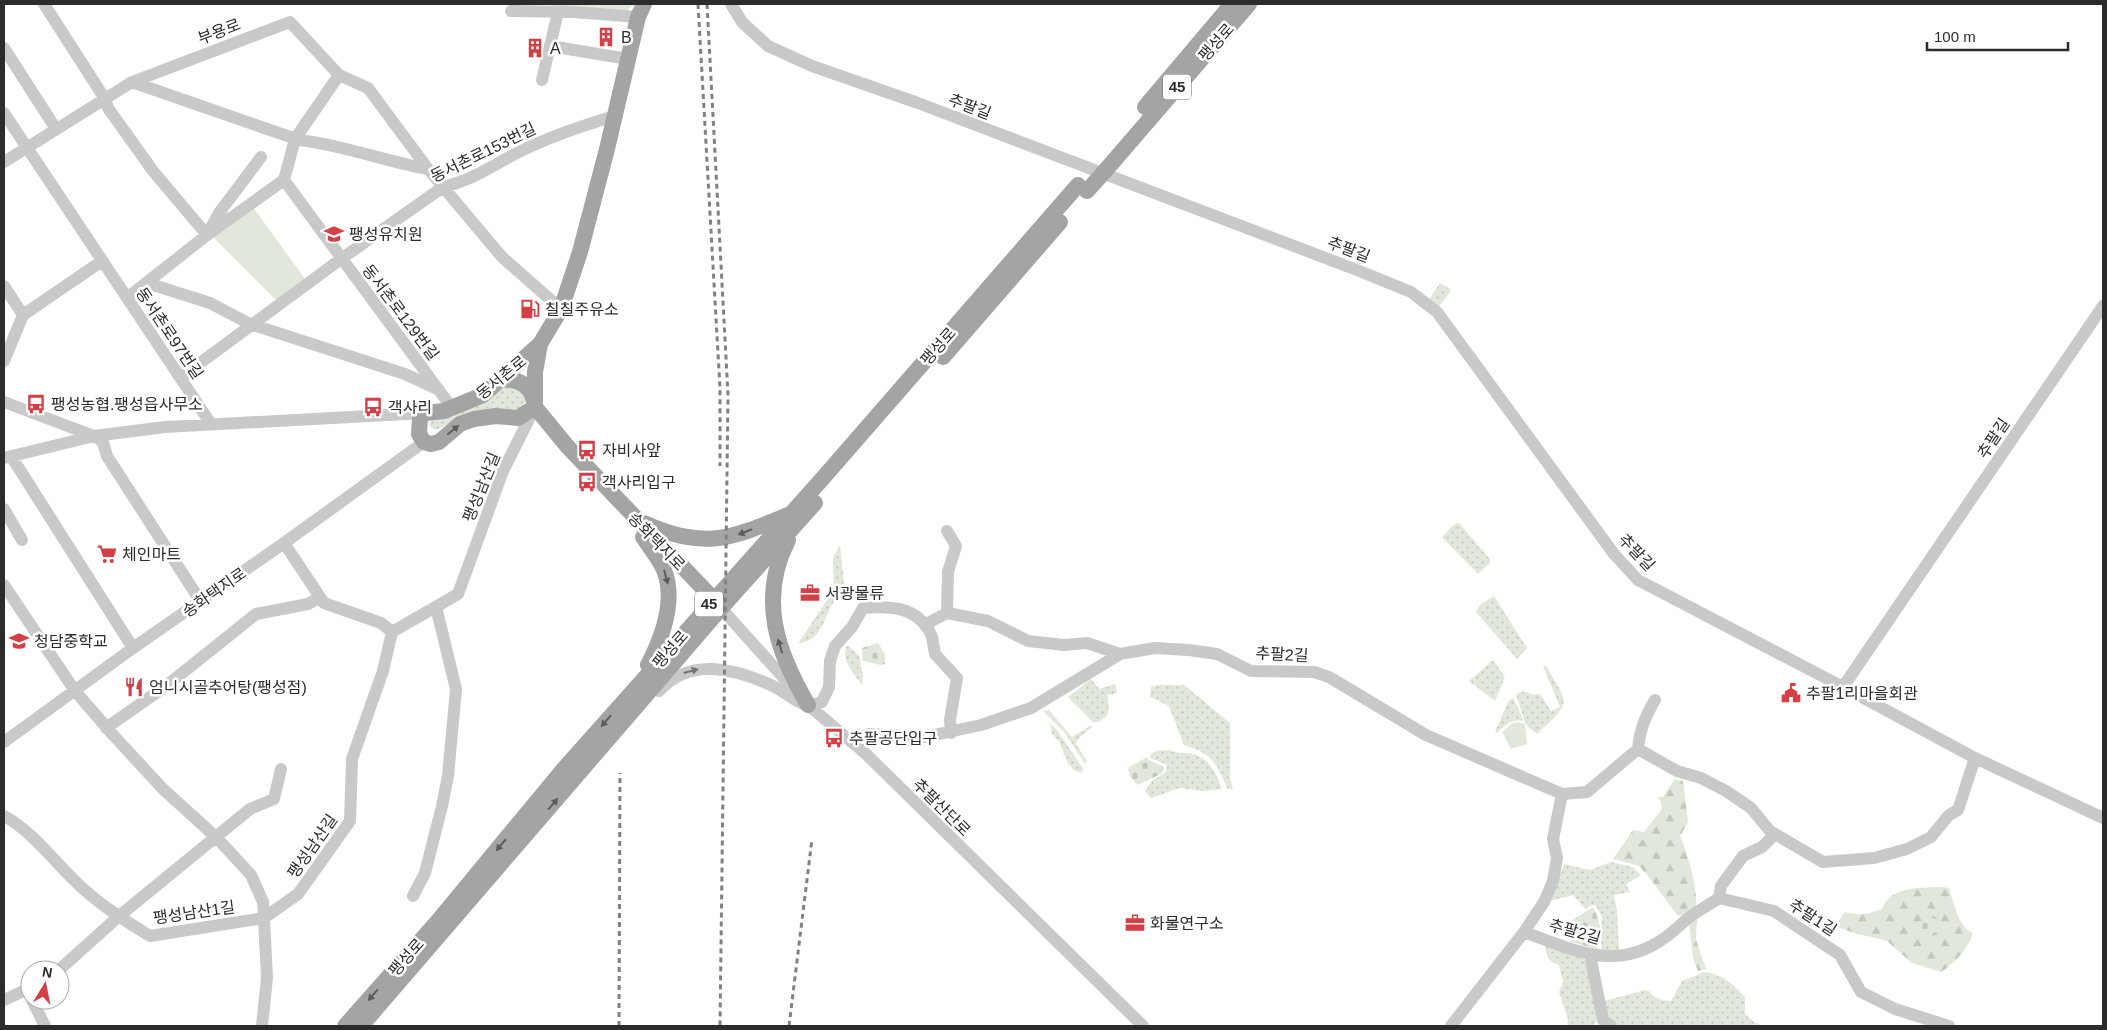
<svg xmlns="http://www.w3.org/2000/svg" width="2107" height="1030" font-family="Arial,'Noto Sans KR',sans-serif">
<defs>
<pattern id="grass-dots" width="8" height="8" patternUnits="userSpaceOnUse" patternTransform="scale(1.25)"><rect width="8" height="8" fill="#e1e8db"/><path d="M2 2h.1M6 6h.1" fill="none" stroke="#c1c7bc" stroke-width="1.8" stroke-linecap="round"/></pattern>
<pattern id="forest-firs" width="22" height="20" patternUnits="userSpaceOnUse" patternTransform="scale(1.25)"><rect width="22" height="20" fill="#e1e8db"/><path d="M5 1l3.5 6h-7zM16 11l3.5 6h-7z" fill="#c1c7bc"/></pattern>
<pattern id="cemetery-stones" width="16" height="16" patternUnits="userSpaceOnUse" patternTransform="scale(1.25)"><rect width="16" height="16" fill="#e1e8db"/><path d="M2 7V4a2 2 0 0 1 4 0v3zM10 15v-3a2 2 0 0 1 4 0v3z" fill="#c1c7bc"/></pattern>
</defs>
<rect width="100%" height="100%" fill="#fff"/>
<path fill="url(#grass-dots)" d="M 1440,283 L 1450,289 L 1450,292 L 1436,310 L 1427,303 Z
M 521,384 L 526,401 L 519,409 L 464,415 L 437,430 L 431,428 L 429,424 L 433,419 L 505,385 Z
M 1459,523 L 1490,559 L 1490,563 L 1478,574 L 1442,537 L 1455,524 Z
M 840,545 L 845,591 C 827,601 828,625 813,638 C 809,641 802,642 798,644 L 834,589 L 833,558 Z
M 1494,596 L 1527,648 L 1517,659 L 1476,612 L 1480,605 Z
M 847,645 L 859,655 L 863,676 L 862,685 C 854,674 840,659 847,645 Z
M 1493,660 L 1505,677 L 1495,701 L 1469,681 Z
M 1543,666 L 1546,666 C 1570,707 1572,701 1537,734 L 1526,725 L 1516,694 L 1524,691 L 1533,695 L 1540,694 L 1551,711 L 1560,707 Z
M 1091,679 L 1099,689 L 1115,684 L 1117,693 L 1107,695 L 1109,706 L 1107,716 L 1098,722 L 1093,722 L 1068,697 Z
M 1158,685 L 1184,685 L 1230,723 L 1230,778 L 1233,790 L 1227,788 C 1216,762 1212,754 1184,745 L 1169,706 L 1150,697 L 1151,687 Z
M 1513,698 L 1524,721 C 1511,719 1506,725 1497,733 L 1495,732 L 1509,700 Z
M 1049,710 L 1072,737 L 1092,725 L 1092,727 L 1078,739 L 1076,744 L 1087,761 L 1085,764 L 1065,733 L 1043,711 Z
M 1050,723 L 1057,730 L 1080,764 L 1083,769 L 1081,773 L 1074,770 L 1068,764 L 1059,741 L 1052,734 Z
M 1169,750 C 1176,753 1181,753 1188,753 C 1209,756 1215,771 1222,789 L 1202,791 L 1180,788 L 1151,798 L 1145,791 L 1152,781 L 1166,772 L 1167,765 L 1150,758 L 1151,754 L 1157,751 Z
M 1611,862 L 1633,867 L 1641,875 L 1626,884 L 1630,892 L 1614,895 L 1617,910 L 1619,950 L 1601,951 L 1602,917 L 1596,906 L 1592,905 L 1585,909 L 1573,895 L 1550,901 L 1564,864 L 1590,870 Z
M 1545,946 L 1583,958 L 1588,965 L 1597,1019 L 1594,1026 L 1567,1026 L 1568,1019 L 1559,992 L 1563,982 L 1559,965 C 1548,961 1547,957 1545,946 Z
M 1705,972 C 1722,974 1734,985 1745,997 L 1745,1014 L 1754,1022 L 1763,1026 L 1618,1026 L 1608,1018 L 1604,1001 L 1645,990 L 1649,991 C 1655,999 1661,1000 1671,1001 L 1682,981 Z"/>
<path fill="url(#forest-firs)" d="M 1675,779 L 1683,781 L 1688,822 L 1680,836 C 1687,851 1700,895 1695,910 L 1678,916 L 1648,876 L 1639,866 L 1613,859 L 1633,830 L 1644,832 L 1662,809 L 1661,803 L 1658,797 L 1663,797 Z
M 1943,887 L 1949,888 C 1954,903 1958,927 1973,933 C 1968,949 1955,963 1941,972 L 1912,963 L 1887,941 L 1854,933 L 1835,926 L 1845,912 C 1858,916 1869,914 1882,909 C 1890,885 1923,888 1943,887 Z
M 1697,920 L 1696,940 L 1706,969 L 1698,971 L 1693,958 L 1689,924 Z"/>
<path fill="url(#cemetery-stones)" d="M 878,643 L 885,654 L 885,664 L 881,665 L 863,661 L 862,648 Z
M 1147,757 L 1149,760 L 1163,766 L 1164,770 L 1161,774 L 1138,785 L 1130,777 L 1128,768 Z
M 1593,907 C 1599,918 1605,938 1597,949 L 1571,942 L 1569,933 L 1570,922 Z
M 1932,915 L 1941,921 L 1939,934 L 1932,936 L 1923,932 L 1920,927 L 1925,920 Z"/>
<path fill="#e1e8db" d="M 532,4 L 635,4 L 626,11 Z
M 253,207 L 305,279 L 276,300 L 213,237 Z
M 1518,722 L 1525,724 L 1527,744 L 1511,749 L 1502,732 L 1511,724 Z"/>
<g fill="none" stroke-linecap="round" stroke-linejoin="round">
<path stroke="#c9c9c9" stroke-width="12" d="M 44,4 L 105,99 L 108,108 L 153,171 L 207,235 L 219,213 L 261,157
M 731,4 L 742,22 L 768,46 L 812,66 L 918,103 L 1357,270 L 1411,292 L 1437,312 L 1614,554 L 1638,580 L 1843,687 L 1975,758 L 2103,818
M 511,11 L 573,12 L 638,17
M 550,46 L 628,59
M 4,48 L 56,129
M 339,75 L 368,88 L 428,169 L 502,257 L 561,309
M 542,80 L 558,12
M 132,82 L 299,140 C 343,145 384,161 428,169
M 4,113 L 211,424
M 4,162 L 132,82 L 290,22 L 339,75 L 295,139 L 284,180
M 147,283 L 210,303 L 250,324 L 405,374 L 435,388
M 4,286 L 23,315
M 127,298 L 207,235 L 284,180 L 452,408
M 4,361 L 23,315 L 102,261
M 181,377 L 341,259 L 443,187 C 473,180 491,166 517,153 C 548,137 581,126 615,116
M 4,402 L 94,436 L 103,442 L 107,456 L 201,602
M 11,456 L 133,648
M 4,458 L 94,436 L 165,427 L 425,413
M 4,509 L 22,540
M 947,531 L 956,546 L 948,572 L 947,613 L 926,624 L 932,637 L 935,654 L 957,678 L 950,720 L 951,733
M 284,543 L 324,603 L 381,623 L 392,632
M 4,585 L 75,691 L 114,736 L 163,789 L 217,838 L 251,875 L 263,902 L 264,918 L 267,978 L 262,1026
M 721,608 L 808,705 L 866,754 L 1143,1026
M 947,613 L 988,621 L 1028,641 L 1064,645 L 1087,643 L 1120,654
M 1843,687 L 2103,306
M 659,691 C 690,656 736,669 773,686 C 784,691 796,703 807,705 C 811,706 818,703 822,702 L 829,687 L 830,661 L 835,646 L 852,627 L 863,608 C 888,606 914,606 928,629
M 106,728 L 166,686 L 256,614 L 308,604 L 320,597
M 850,741 L 869,734 L 925,737 L 981,725 L 1031,708 L 1120,654 L 1155,648 L 1189,650 L 1217,654 L 1251,671 L 1314,672 L 1329,677 L 1426,735 L 1562,794 L 1587,792 L 1638,749 C 1640,729 1645,717 1655,700
M 4,742 L 133,648 L 284,543 L 424,442
M 1638,749 L 1677,771 L 1701,778 L 1726,791 L 1751,808 L 1770,831 L 1823,862 L 1874,858 L 1907,849 L 1931,837 L 1949,815 L 1958,810 L 1975,758
M 4,816 C 32,831 52,859 75,881 C 97,903 124,920 150,936 L 264,918 L 298,894 L 350,821 L 352,759 L 383,671 L 392,632 L 458,594 L 503,471 L 535,407
M 1775,834 L 1762,847 L 1743,856 L 1721,886 L 1719,898 L 1774,911 L 1840,955 L 1861,992 L 1895,1009 L 1949,1026
M 413,896 L 425,873 L 442,806 L 448,776 L 456,689 L 436,607
M 1524,932 L 1544,902 L 1553,881 L 1557,858 L 1553,839 L 1562,794
M 1590,955 L 1603,1020 L 1611,1026
M 59,970 L 118,917 L 250,809 L 274,799 L 281,769
M 4,1000 L 30,988
M 32,1000 L 45,1026
M 1451,1026 L 1524,932 C 1573,950 1616,972 1663,939 C 1672,933 1679,926 1687,919 C 1697,911 1709,905 1719,898"/>
<path stroke="#a4a4a4" stroke-width="16" d="M 1145,107 L 1232,4
M 1105,171 L 1249,4
M 943,357 L 1060,222
M 500,380 C 516,378 530,383 534,401
M 535,407 L 518,418 L 496,416 L 474,419 L 460,424 L 439,442 L 431,444 L 424,442 L 419,434 L 420,418 L 425,413 L 444,411 L 483,395 L 540,344 L 561,309 L 580,252 L 607,149 L 638,17 L 644,4
M 535,407 L 567,446 L 721,607
M 535,407 L 535,372 L 540,344
M 644,523 C 705,550 730,539 788,515
M 643,537 C 650,548 659,558 664,570 C 676,600 662,638 648,665
M 788,540 C 758,599 777,652 808,705
M 345,1026 L 438,921 L 562,771 L 823,478 L 1078,185
M 361,1026 L 721,608 L 815,503"/>
<path stroke="#818181" stroke-width="3" stroke-dasharray="5 4" stroke-linecap="butt" d="M 698,4 L 720,388 L 720,466
M 707,4 L 728,395 L 720,1026
M 619,1026 L 620,773
M 789,1026 L 812,839"/>
<path stroke="#a4a4a4" stroke-width="16" d="M 1087,191 L 1105,171"/>
</g>
<defs><path id="oneway-solid" d="M-6-.8H1V-3.2L6.5 0L1 3.2V.8H-6Z" transform="scale(1.25)"/></defs>
<g fill="#5c5c5c">
<use href="#oneway-solid" transform="translate(453 430) rotate(-39)"/>
<use href="#oneway-solid" transform="translate(745 532) rotate(158)"/>
<use href="#oneway-solid" transform="translate(666 577) rotate(75)"/>
<use href="#oneway-solid" transform="translate(780 646) rotate(-107)"/>
<use href="#oneway-solid" transform="translate(606 721) rotate(131)"/>
<use href="#oneway-solid" transform="translate(553 804) rotate(-49)"/>
<use href="#oneway-solid" transform="translate(501 845) rotate(130)"/>
<use href="#oneway-solid" transform="translate(373 995) rotate(131)"/>
</g>
<use fill="#737373" href="#oneway-solid" transform="translate(691 671) rotate(-15)"/>
<defs>
<symbol id="building-bare" viewBox="-9 -9 18 18"><path d="M-4-6H4V6H1V3H-1V6H-4ZM-2.5-4.3h1.7v1.8h-1.7ZM.8-4.3h1.7v1.8H.8ZM-2.5-1h1.7V.8h-1.7ZM.8-1h1.7V.8H.8Z" fill="#d23f45" stroke="#fff" stroke-width="2.5" paint-order="stroke"/></symbol>
<symbol id="school-bare" viewBox="-9 -9 18 18"><path d="M0-5L7-2L0 1L-7-2ZM-4 1L0 2.5L4 1V4Q0 6-4 4Z" fill="#d23f45" stroke="#fff" stroke-width="2.5" paint-order="stroke"/></symbol>
<symbol id="fuel-bare" viewBox="-9 -9 18 18"><path d="M-5.5-6h7V0h2V4h1.3V-2.5L3-4.5l.8-.8L6-3V5H2.5V1h-1V6h-7ZM-4.2-4.7v3.2H.2V-4.7Z" fill="#d23f45" stroke="#fff" stroke-width="2.5" paint-order="stroke"/></symbol>
<symbol id="bus-bare" viewBox="-9 -9 18 18"><path d="M-5-6H5V4H4V6H2V4H-2V6H-4V4H-5ZM-3.5-4V0h7V-4ZM-3.5 1.2v1.5H-2V1.2ZM2 1.2v1.5H3.5V1.2Z" fill="#d23f45" stroke="#fff" stroke-width="2.5" paint-order="stroke"/></symbol>
<symbol id="supermarket-bare" viewBox="-9 -9 18 18"><path d="M-6-5.5h2.5l.6 2H6L4.5 2H-2.5L-4.4-4H-6ZM-1.5 3.2a1.3 1.3 0 1 0 .1 0ZM3 3.2a1.3 1.3 0 1 0 .1 0Z" fill="#d23f45" stroke="#fff" stroke-width="2.5" paint-order="stroke"/></symbol>
<symbol id="office-bare" viewBox="-9 -9 18 18"><path d="M-6-3h4V-5.5h4V-3h4V5H-6ZM-1-4.5V-3h2v-1.5ZM-6 0V1H6V0Z" fill="#d23f45" stroke="#fff" stroke-width="2.5" paint-order="stroke"/></symbol>
<symbol id="restaurant-bare" viewBox="-9 -9 18 18"><path d="M-5-6h1v4h1v-4h1v4h1v-4h1v5L-1.5 .5V6h-2V.5L-5-1ZM5-6V6H3V1.5H1.5Q1.5-4 5-6Z" fill="#d23f45" stroke="#fff" stroke-width="2.5" paint-order="stroke"/></symbol>
<symbol id="civic-bare" viewBox="-9 -9 18 18"><path d="M-.6-6.5H3V-4.5H.6V-3L4-1V1h2V6H-6V1h2V-1L-.6-3ZM-1.2 2.5V6h2.4V2.5Z" fill="#d23f45" stroke="#fff" stroke-width="2.5" paint-order="stroke"/></symbol>
</defs>
<g fill-rule="evenodd">
<use href="#building-bare" x="592" y="23" width="28" height="28"/>
<use href="#building-bare" x="521" y="34" width="28" height="28"/>
<use href="#school-bare" x="320" y="220" width="28" height="28"/>
<use href="#fuel-bare" x="516" y="295" width="28" height="28"/>
<use href="#bus-bare" x="22" y="390" width="28" height="28"/>
<use href="#bus-bare" x="359" y="393" width="28" height="28"/>
<use href="#bus-bare" x="573" y="436" width="28" height="28"/>
<use href="#bus-bare" x="573" y="468" width="28" height="28"/>
<use href="#supermarket-bare" x="93" y="540" width="28" height="28"/>
<use href="#office-bare" x="796" y="579" width="28" height="28"/>
<use href="#school-bare" x="5" y="627" width="28" height="28"/>
<use href="#restaurant-bare" x="120" y="673" width="28" height="28"/>
<use href="#civic-bare" x="1777" y="679" width="28" height="28"/>
<use href="#bus-bare" x="820" y="724" width="28" height="28"/>
<use href="#office-bare" x="1121" y="909" width="28" height="28"/>
</g>
<g text-anchor="middle" stroke-width="5" stroke-linejoin="round" paint-order="stroke">
<g fill="#fff" stroke="#6b6b6b" stroke-width="1">
<rect x="1163" y="74.5" width="28" height="25" rx="4"/>
<rect x="695" y="591.5" width="28" height="25" rx="4"/>
</g>
<g font-size="15" font-weight="bold" fill="#2c2c2c">
<text x="1177" y="92">45</text>
<text x="709" y="609">45</text>
</g>
<g font-size="16" fill="#2c2c2c" stroke="#fff">
<text transform="translate(219 31) rotate(-21)" y="6">부용로</text>
<text transform="translate(1216 42) rotate(-49)" y="6">팽성로</text>
<text transform="translate(970 106) rotate(21)" y="6">추팔길</text>
<text transform="translate(483 152) rotate(-26)" y="6">동서촌로153번길</text>
<text transform="translate(1349 249) rotate(21)" y="6">추팔길</text>
<text transform="translate(401 312) rotate(53)" y="6">동서촌로129번길</text>
<text transform="translate(170 333) rotate(56)" y="6">동서촌로97번길</text>
<text transform="translate(938 346) rotate(-49)" y="6">팽성로</text>
<text transform="translate(501 377) rotate(-39)" y="6">동서촌로</text>
<text transform="translate(1993 438) rotate(-56)" y="6">추팔길</text>
<text transform="translate(481 487) rotate(-68)" y="6">팽성남산길</text>
<text transform="translate(657 541) rotate(46)" y="6">송화택지로</text>
<text transform="translate(1637 552) rotate(47)" y="6">추팔길</text>
<text transform="translate(214 592) rotate(-35)" y="6">송화택지로</text>
<text transform="translate(670 649) rotate(-49)" y="6">팽성로</text>
<text transform="translate(1282 654) rotate(3)" y="6">추팔2길</text>
<text transform="translate(942 807) rotate(45)" y="6">추팔산단로</text>
<text transform="translate(312 846) rotate(-55)" y="6">팽성남산길</text>
<text transform="translate(194 912) rotate(-8)" y="6">팽성남산1길</text>
<text transform="translate(1813 917) rotate(33)" y="6">추팔1길</text>
<text transform="translate(1575 931) rotate(16)" y="6">추팔2길</text>
<text transform="translate(406 957) rotate(-49)" y="6">팽성로</text>
</g>
<g font-size="16" fill="#2c2c2c" stroke="#fff" text-anchor="start">
<text x="621" y="43">B</text>
<text x="550" y="54">A</text>
<text x="349" y="240">팽성유치원</text>
<text x="545" y="315">칠칠주유소</text>
<text x="51" y="410">팽성농협.팽성읍사무소</text>
<text x="388" y="413">객사리</text>
<text x="602" y="456">자비사앞</text>
<text x="602" y="488">객사리입구</text>
<text x="122" y="560">체인마트</text>
<text x="825" y="599">서광물류</text>
<text x="34" y="647">청담중학교</text>
<text x="149" y="693">엄니시골추어탕(팽성점)</text>
<text x="1806" y="699">추팔1리마을회관</text>
<text x="849" y="744">추팔공단입구</text>
<text x="1150" y="929">화물연구소</text>
</g>
</g>
<rect width="2107" height="1030" fill="none" stroke="#2c2c2c" stroke-width="10"/>
<g transform="translate(45 985) rotate(10)"><circle r="24" fill="#ffffff" stroke="#ababab"/>
<path d="M0-4L9 19L0 12L-9 19Z" fill="#d23f45"/>
<text y="-8" font-size="14" font-weight="bold" text-anchor="middle" fill="#2c2c2c">N</text>
</g>
<path d="M1927 42v8h141v-8" fill="none" stroke="#2c2c2c" stroke-width="2.5"/>
<text x="1934" y="42" font-size="15" fill="#2c2c2c" stroke="#ffffff" stroke-width="4" paint-order="stroke">100 m</text>
</svg>
